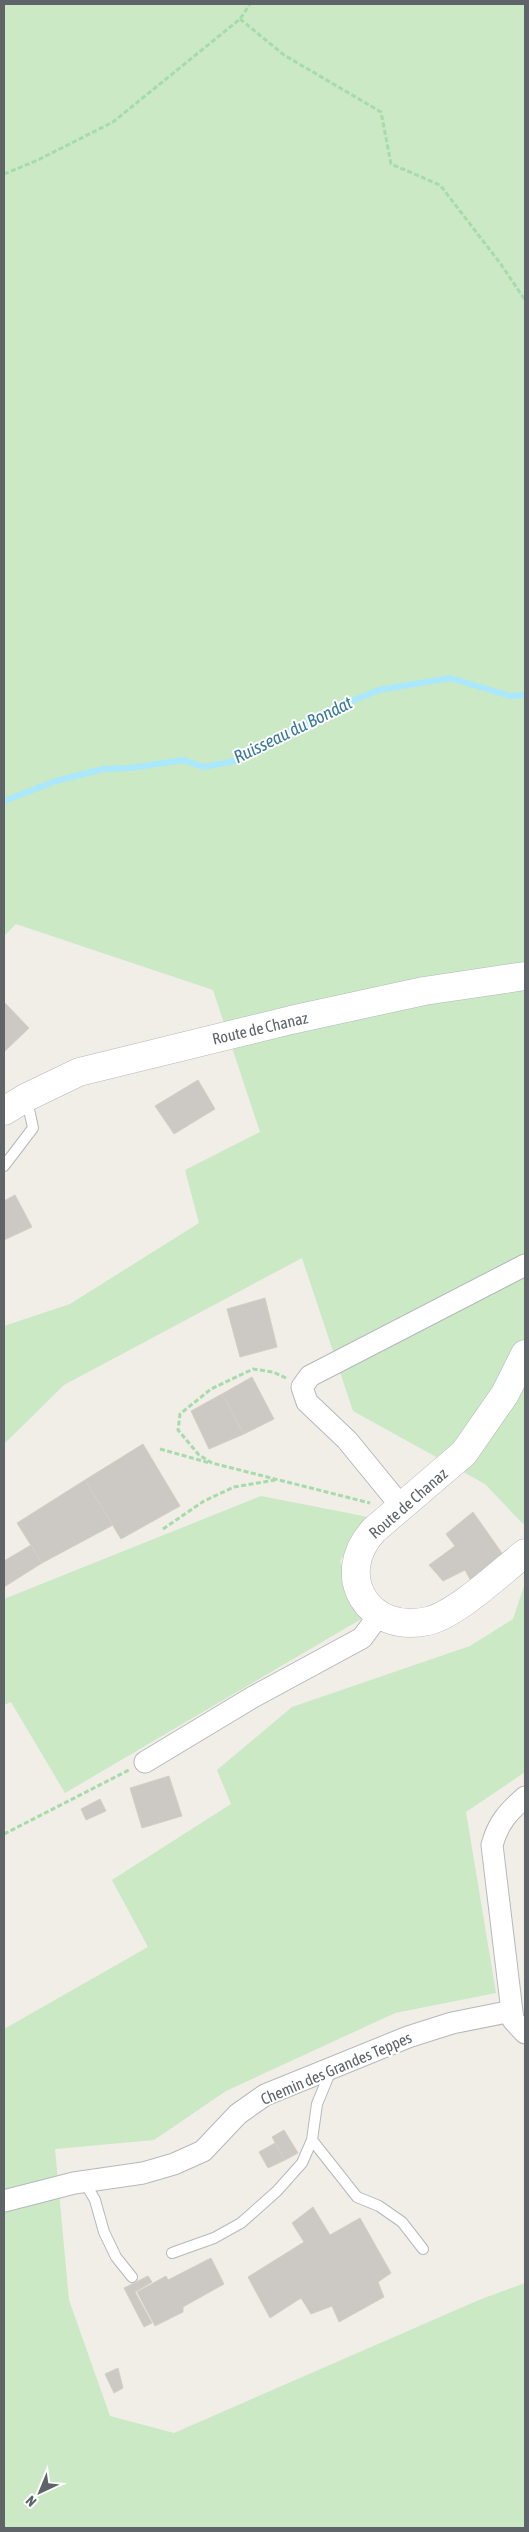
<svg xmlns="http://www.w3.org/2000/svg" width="529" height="2532" font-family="'Asap Condensed',sans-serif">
<rect width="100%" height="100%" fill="#f1ede7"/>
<path fill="#cae9c4" d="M 4,4 L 525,4 L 525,1526 L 485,1484 L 353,1411 L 302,1258 L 64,1385 L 4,1444 L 4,1326 L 70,1304 L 199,1223 L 185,1170 L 260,1132 L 213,990 L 16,924 L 4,936 Z
M 261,1496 L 368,1517 L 340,1561 L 363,1618 L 65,1793 L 11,1702 L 4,1705 L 4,1599 Z
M 525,1583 L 525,1772 L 466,1812 L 496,1993 L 395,2013 L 226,2091 L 154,2140 L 55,2149 L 69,2300 L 110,2416 L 174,2433 L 479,2300 L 525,2283 L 525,2528 L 4,2528 L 4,2029 L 148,1947 L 112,1880 L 231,1804 L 217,1770 L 292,1707 L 470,1646 L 513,1619 Z"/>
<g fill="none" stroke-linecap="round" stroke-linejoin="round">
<path stroke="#a9e8ff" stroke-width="6" d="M 4,801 L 56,781 L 103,769 L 130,768 L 184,760 L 203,767 L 235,761 L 322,713 L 379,690 L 450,678 L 510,696 L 525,695"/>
</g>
<path fill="#ccc8c3" stroke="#d6cec5" d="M 4,1002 L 29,1028 L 4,1052 Z
M 198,1080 L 215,1109 L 174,1134 L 155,1106 Z
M 15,1195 L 32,1227 L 4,1240 L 4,1201 Z
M 265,1298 L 277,1347 L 240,1357 L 227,1309 Z
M 252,1377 L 274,1419 L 244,1434 L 222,1394 Z
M 222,1394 L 244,1434 L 209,1449 L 191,1411 Z
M 143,1444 L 180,1506 L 121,1539 L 85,1480 Z
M 85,1480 L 113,1525 L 42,1563 L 17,1523 Z
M 473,1512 L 504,1556 L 471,1581 L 465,1570 L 443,1581 L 429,1565 L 455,1546 L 446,1534 Z
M 31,1545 L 42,1563 L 4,1587 L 4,1561 Z
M 169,1776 L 182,1816 L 142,1828 L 130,1788 Z
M 100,1799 L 106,1811 L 86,1820 L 81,1809 Z
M 284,2130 L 298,2153 L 285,2160 L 272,2137 Z
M 275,2143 L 285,2160 L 268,2168 L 259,2152 Z
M 313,2207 L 330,2235 L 360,2218 L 391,2273 L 378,2282 L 384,2297 L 339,2322 L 332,2306 L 311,2314 L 301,2298 L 270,2318 L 248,2277 L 304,2242 L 292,2223 Z
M 211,2258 L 224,2284 L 183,2307 L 183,2312 L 155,2326 L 137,2292 L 166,2276 L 168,2280 Z
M 148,2276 L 152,2282 L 135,2292 L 152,2323 L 144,2327 L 124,2288 Z
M 118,2368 L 123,2388 L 114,2393 L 105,2374 Z"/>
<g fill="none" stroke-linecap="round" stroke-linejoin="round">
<defs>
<path id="lane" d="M 4,1166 L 33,1128 L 27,1100
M 312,2140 L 357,2197 L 379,2206 L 402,2222 L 423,2249
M 84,2181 L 95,2200 L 104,2232 L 116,2257 L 132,2277
M 172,2253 L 214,2238 L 241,2223 L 277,2191 L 302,2163 L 312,2140 L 317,2104 L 331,2070"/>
<path id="street" d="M 401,1506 L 347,1440 L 307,1402 L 302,1387 L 310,1376 L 525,1265
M 145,1762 L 253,1697 L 362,1638 L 379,1615
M 525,1797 C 508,1812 498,1823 492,1845 L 513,2020 L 525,2033
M 4,2201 L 74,2183 L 143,2173 L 174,2164 L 203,2151 L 238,2114 L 265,2095 L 408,2037 L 452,2023 L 512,2011"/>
<path id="secondary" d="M 4,1111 L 27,1097 L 79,1072 L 291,1020 L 424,991 L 525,976
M 525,1354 L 505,1394 L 464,1453 L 374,1530 C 332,1575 368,1635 428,1621 C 457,1614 501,1572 525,1553"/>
</defs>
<use href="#lane" stroke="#b5b9bc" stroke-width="12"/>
<use href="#street" stroke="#b5b9bc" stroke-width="23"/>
<use href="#secondary" stroke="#b3b8bc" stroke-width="29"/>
<path stroke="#a6dbab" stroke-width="3" stroke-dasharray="5 2.5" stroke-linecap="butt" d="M 240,19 L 284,55 L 381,112 L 391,164 L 440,185 L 500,263 L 525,300
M 4,174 L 38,160 L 113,122 L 240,19 L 250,4
M 286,1378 L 273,1372 L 253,1369 L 211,1389 L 180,1414 L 178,1430 L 199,1455 L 212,1463 L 370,1503
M 160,1449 L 210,1463
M 163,1529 L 204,1501 L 234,1487 L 275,1480
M 4,1834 L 129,1770"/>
<use href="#lane" stroke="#fff" stroke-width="10"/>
<use href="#street" stroke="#fff" stroke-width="21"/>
<use href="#secondary" stroke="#fff" stroke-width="28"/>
</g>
<g text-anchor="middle" stroke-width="4" stroke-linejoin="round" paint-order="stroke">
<g font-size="16" fill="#5e6468" stroke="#fff">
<text transform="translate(260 1028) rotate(-13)" y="6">Route de Chanaz</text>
<text transform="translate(408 1503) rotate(-41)" y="6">Route de Chanaz</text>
<text transform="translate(336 2068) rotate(-23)" y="6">Chemin des Grandes Teppes</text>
</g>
<g font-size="18" font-style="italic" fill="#39799b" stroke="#fff">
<text transform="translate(293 730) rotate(-26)" y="6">Ruisseau du Bondat</text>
</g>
</g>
<rect width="529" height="2532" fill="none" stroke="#5e6468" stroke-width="10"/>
<g transform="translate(40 2492) rotate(224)" stroke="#ffffff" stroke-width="4" paint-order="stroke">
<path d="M0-4L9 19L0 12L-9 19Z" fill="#5e6468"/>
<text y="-8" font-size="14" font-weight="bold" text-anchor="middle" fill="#5e6468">N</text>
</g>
</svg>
